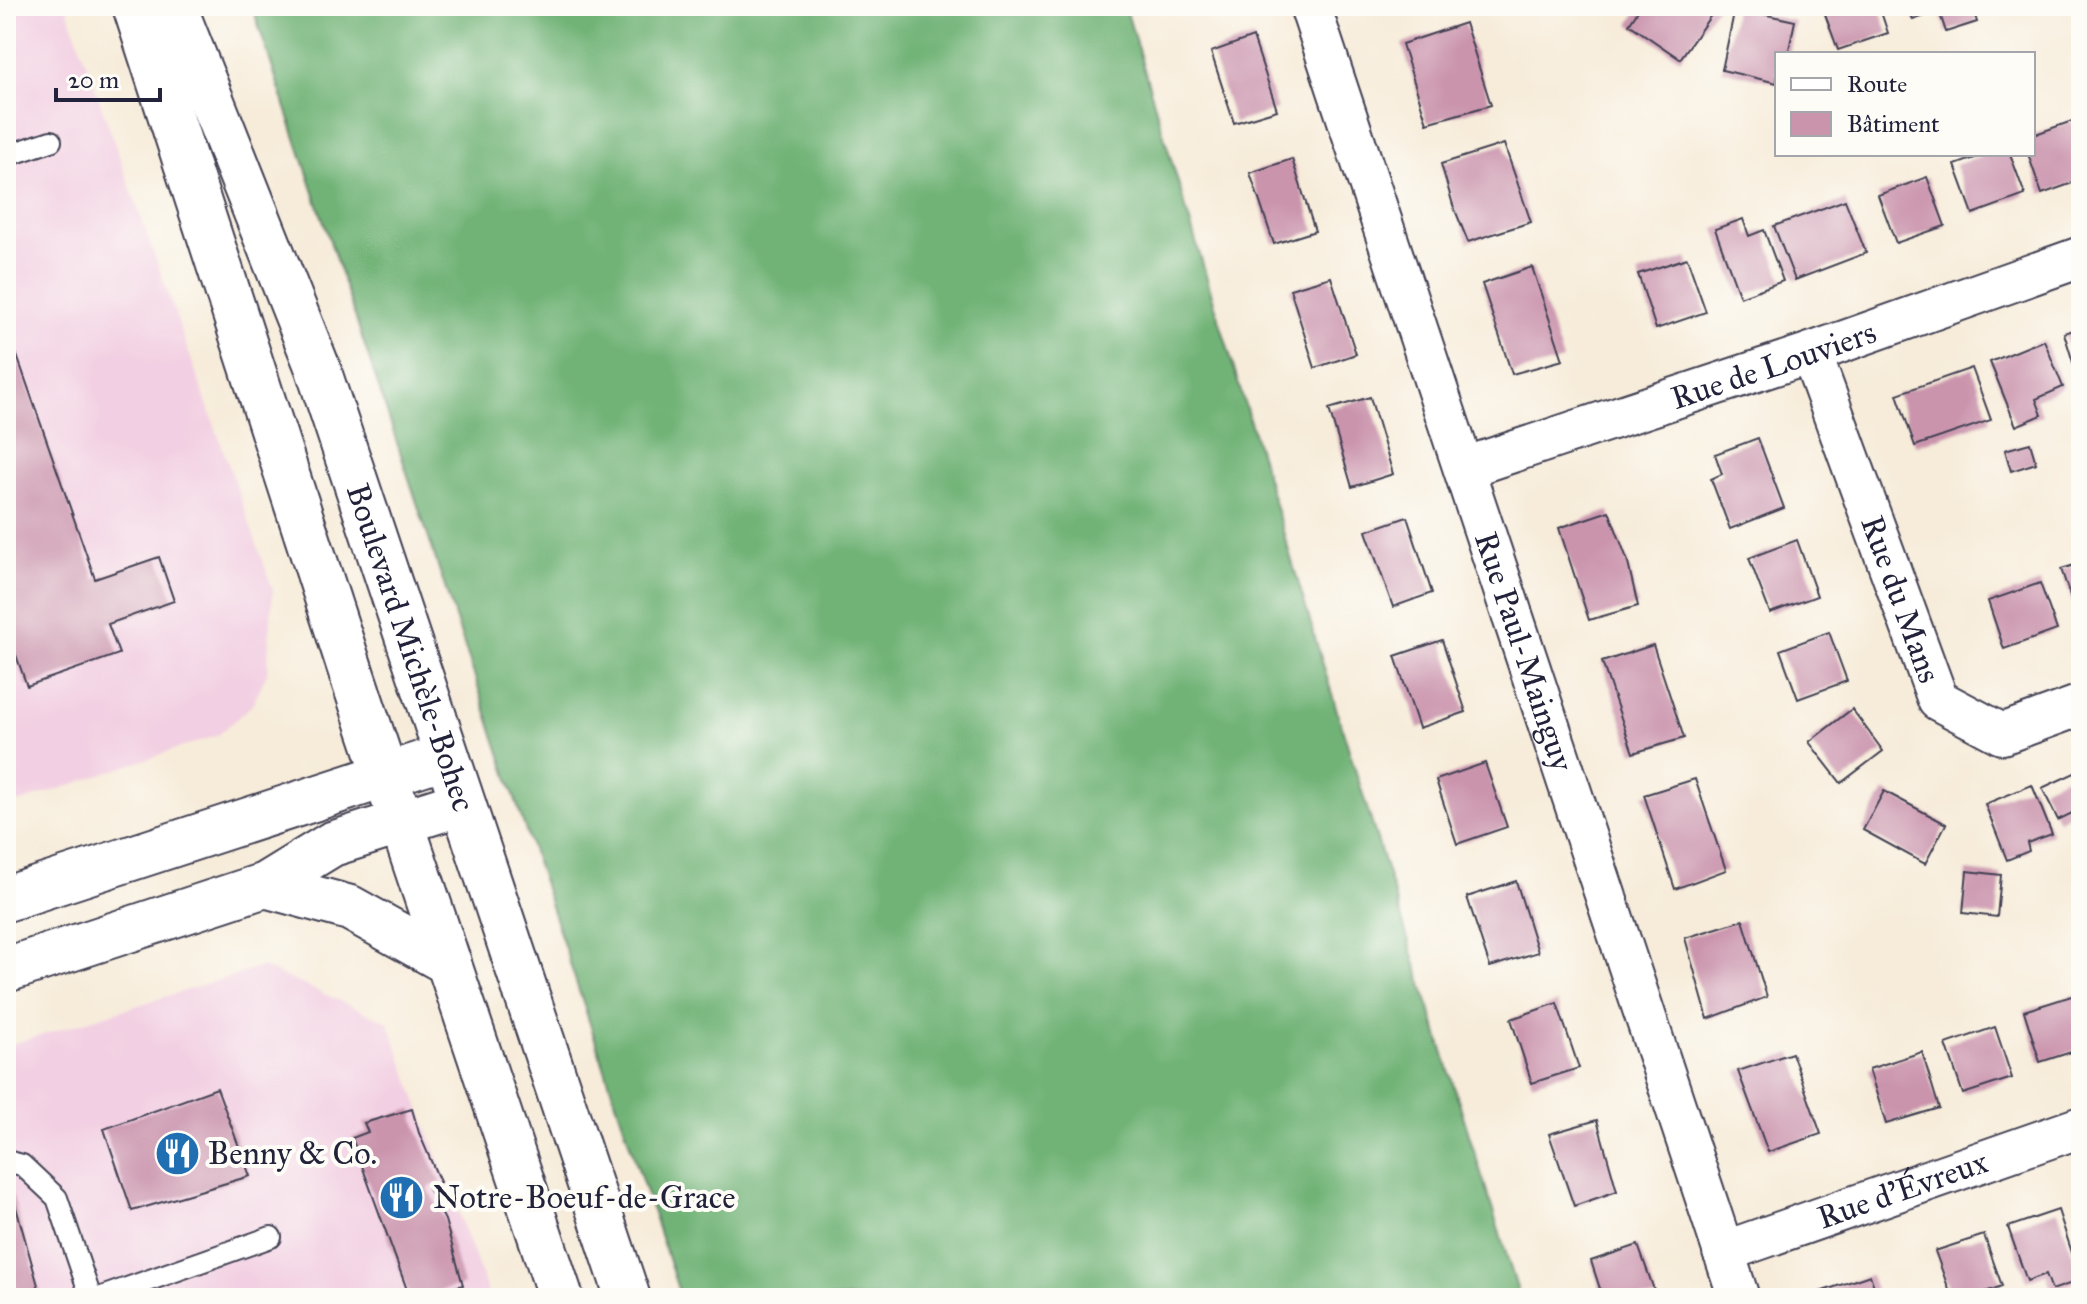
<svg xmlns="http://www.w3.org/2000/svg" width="2087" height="1304" font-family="'IM FELL Great Primer',serif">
<rect width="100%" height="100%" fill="#fdfcf7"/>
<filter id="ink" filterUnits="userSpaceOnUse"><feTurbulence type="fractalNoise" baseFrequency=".0125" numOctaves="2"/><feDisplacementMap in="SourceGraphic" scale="16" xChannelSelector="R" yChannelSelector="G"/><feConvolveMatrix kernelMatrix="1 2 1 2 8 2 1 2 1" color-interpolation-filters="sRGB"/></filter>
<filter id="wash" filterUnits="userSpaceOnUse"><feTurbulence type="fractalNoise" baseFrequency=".006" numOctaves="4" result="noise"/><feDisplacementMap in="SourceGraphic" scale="32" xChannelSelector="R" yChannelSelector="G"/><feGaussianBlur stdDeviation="1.8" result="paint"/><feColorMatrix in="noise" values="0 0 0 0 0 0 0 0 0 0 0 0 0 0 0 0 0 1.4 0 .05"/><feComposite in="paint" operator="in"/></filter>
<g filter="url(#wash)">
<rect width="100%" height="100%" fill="#f7ecda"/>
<path fill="#f2cfe2" d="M 6,6 L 66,6 L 273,590 L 267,673 L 252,705 L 218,735 L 6,807 Z
M 262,967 L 388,1022 L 490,1298 L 6,1298 L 6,1046 Z"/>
<path fill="#71b377" stroke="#4a6a59" stroke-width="2" d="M 252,6 L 1125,6 L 1340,721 L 1520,1298 L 681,1298 Z"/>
<g id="blocks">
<path fill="#ca94ad" d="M 1641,6 L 1713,6 L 1716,8 L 1680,59 L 1629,24 Z
M 1822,6 L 1879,6 L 1888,33 L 1838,50 Z
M 1908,6 L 1972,6 L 1977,22 L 1946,32 L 1939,11 L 1913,20 Z
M 1735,8 L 1795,21 L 1788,54 L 1777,54 L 1777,83 L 1722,70 Z
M 1465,23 L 1491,105 L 1427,123 L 1402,44 Z
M 1253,37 L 1277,110 L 1234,123 L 1211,52 Z
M 2072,121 L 2081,146 L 2081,180 L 2042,194 L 2028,154 L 2033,154 L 2033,135 Z
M 1504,144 L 1531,222 L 1468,242 L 1453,205 L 1441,164 Z
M 1986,154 L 2010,154 L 2025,195 L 1973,214 L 1955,165 Z
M 1292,159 L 1315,231 L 1274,244 L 1250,173 Z
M 1927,177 L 1945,226 L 1896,243 L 1878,195 Z
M 1845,200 L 1866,253 L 1795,280 L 1774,226 Z
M 1743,219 L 1749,236 L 1764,230 L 1783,281 L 1740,297 L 1715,229 Z
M 1687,258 L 1706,312 L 1656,329 L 1638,274 Z
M 1532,267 L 1563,360 L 1512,374 L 1482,284 Z
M 1331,277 L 1356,354 L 1315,368 L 1290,289 Z
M 6,324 L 95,579 L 159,557 L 174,601 L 108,624 L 119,654 L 27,686 L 6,627 Z
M 2081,328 L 2081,384 L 2080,385 L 2064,333 Z
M 2044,340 L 2063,387 L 2036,399 L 2042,415 L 2016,426 L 1990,362 Z
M 1972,368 L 1991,420 L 1915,446 L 1897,394 Z
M 1370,397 L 1393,474 L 1352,487 L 1329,409 Z
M 1758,438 L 1784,508 L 1730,529 L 1711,479 L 1722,474 L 1715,454 Z
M 2030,443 L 2036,463 L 2011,471 L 2005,450 Z
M 1609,511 L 1627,559 L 1638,606 L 1589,620 L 1559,528 Z
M 1407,517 L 1432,593 L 1393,607 L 1366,531 Z
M 1797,540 L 1817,596 L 1770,613 L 1749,558 Z
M 2081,563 L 2081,625 L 2080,625 L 2061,569 Z
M 2040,583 L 2057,630 L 2004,649 L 1988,601 Z
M 1829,632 L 1847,681 L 1798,699 L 1780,650 Z
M 1442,640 L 1466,712 L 1419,728 L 1395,656 Z
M 1653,645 L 1684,738 L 1633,753 L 1602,662 Z
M 1852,709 L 1883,751 L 1841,783 L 1809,742 Z
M 1485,763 L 1507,827 L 1457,844 L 1436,780 Z
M 2081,770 L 2081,831 L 2072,813 L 2058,820 L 2042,788 Z
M 1695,779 L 1726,870 L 1675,889 L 1644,795 Z
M 2032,785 L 2052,834 L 2027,843 L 2029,851 L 2007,860 L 1985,804 Z
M 1884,791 L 1946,824 L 1925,864 L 1863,830 Z
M 1967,871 L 2001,875 L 1997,917 L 1963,913 Z
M 1516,881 L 1538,952 L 1490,967 L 1467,897 Z
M 1743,920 L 1767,997 L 1708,1019 L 1685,938 Z
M 2081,993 L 2081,1049 L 2040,1062 L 2024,1011 Z
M 1557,1003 L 1579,1068 L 1532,1083 L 1511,1019 Z
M 1995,1027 L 2012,1078 L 1963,1094 L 1946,1044 Z
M 1922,1052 L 1939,1108 L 1886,1124 L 1869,1069 Z
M 1792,1053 L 1821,1134 L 1768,1152 L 1738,1071 Z
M 217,1088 L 250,1176 L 132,1211 L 104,1129 Z
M 412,1109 L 419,1133 L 440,1182 L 428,1188 L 445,1220 L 463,1285 L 410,1298 L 352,1138 L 368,1132 L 364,1123 Z
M 1597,1120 L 1617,1191 L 1574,1206 L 1549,1134 Z
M 6,1185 L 10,1186 L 41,1296 L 34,1298 L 6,1298 Z
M 2058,1210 L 2081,1280 L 2052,1290 L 2046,1274 L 2027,1281 L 2008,1227 Z
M 1984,1235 L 2002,1286 L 1969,1298 L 1952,1298 L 1935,1251 Z
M 1638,1245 L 1657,1298 L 1603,1298 L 1591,1261 Z
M 1870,1275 L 1878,1298 L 1812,1298 L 1811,1295 Z"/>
</g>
</g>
<g filter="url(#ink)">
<use href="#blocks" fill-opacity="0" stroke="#424053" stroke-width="2"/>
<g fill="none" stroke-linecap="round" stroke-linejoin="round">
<defs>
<path id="service" d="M 6,156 L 51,141
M 6,1161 L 22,1165 L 57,1198 L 91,1298
M 99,1298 L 271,1237"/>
<g id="minor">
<path id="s1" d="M 1310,6 L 1739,1298"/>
<path id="s2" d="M 1811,353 L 1938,700 L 2002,734 L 2081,705"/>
<path id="s3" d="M 1464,468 L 1811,353 L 2081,257"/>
<path id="s4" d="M 1723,1252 L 2081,1127"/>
</g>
<g id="tertiary">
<path d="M 135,6 L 353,678 L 561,1298"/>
<path id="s5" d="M 174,6 L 317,366 L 628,1298"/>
</g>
<path id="motorway" d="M 265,885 L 350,908 L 449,963
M 6,899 L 445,756
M 6,970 L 265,885 L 332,844 L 462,803"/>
</defs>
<use href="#service" stroke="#424053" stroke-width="24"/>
<use href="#minor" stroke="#424053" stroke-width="44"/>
<use href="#tertiary" stroke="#424053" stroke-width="48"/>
<use href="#motorway" stroke="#424053" stroke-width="48"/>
<use href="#service" stroke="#fff" stroke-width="20"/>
<use href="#minor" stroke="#fff" stroke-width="40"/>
<use href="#tertiary" stroke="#fff" stroke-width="44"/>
<use href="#motorway" stroke="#fff" stroke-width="44"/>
</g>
</g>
<defs>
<symbol id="restaurant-disc" viewBox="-11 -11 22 22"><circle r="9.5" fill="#1f6fb2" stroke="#fdfcf7"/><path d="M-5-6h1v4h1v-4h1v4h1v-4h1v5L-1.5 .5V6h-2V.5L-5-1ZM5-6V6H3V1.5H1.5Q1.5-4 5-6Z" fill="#fff"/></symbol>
</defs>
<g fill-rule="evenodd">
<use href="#restaurant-disc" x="152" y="1128" width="51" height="51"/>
<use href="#restaurant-disc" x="376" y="1172" width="51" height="51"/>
</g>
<g text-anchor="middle" stroke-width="8" stroke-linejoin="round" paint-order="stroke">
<g font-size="32" fill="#22223b" stroke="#fdfcf7">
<text dy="11" stroke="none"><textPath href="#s3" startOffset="326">Rue de Louviers</textPath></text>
<text dy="11" stroke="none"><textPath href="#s2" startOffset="262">Rue du Mans</textPath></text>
<text dy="11" stroke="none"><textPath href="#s5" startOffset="684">Boulevard Michèle-Bohec</textPath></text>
<text dy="11" stroke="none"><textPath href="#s1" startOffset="680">Rue Paul-Mainguy</textPath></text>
<text dy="11" stroke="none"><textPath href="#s4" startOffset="190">Rue d'Évreux</textPath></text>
</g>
<g font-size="32" fill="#22223b" stroke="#fdfcf7" text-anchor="start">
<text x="208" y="1164">Benny &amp; Co.</text>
<text x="433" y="1208">Notre-Boeuf-de-Grace</text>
</g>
</g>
<rect width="2087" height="1304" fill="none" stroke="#fdfcf7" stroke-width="32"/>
<rect x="1775" y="52" width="260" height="104" fill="#fdfcf7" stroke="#a5a5ac" stroke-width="2"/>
<rect x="1791" y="78" width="40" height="12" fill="#ffffff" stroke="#a5a5ac" stroke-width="2"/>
<text x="1847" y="92" font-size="24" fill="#22223b">Route</text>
<rect x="1791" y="112" width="40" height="24" fill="#ca94ad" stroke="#a5a5ac" stroke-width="2"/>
<text x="1847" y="132" font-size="24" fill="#22223b">Bâtiment</text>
<path d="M56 88v12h104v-12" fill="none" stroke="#22223b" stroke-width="4"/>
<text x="68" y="88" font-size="24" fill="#22223b" stroke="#fdfcf7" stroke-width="6" paint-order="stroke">20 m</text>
</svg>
